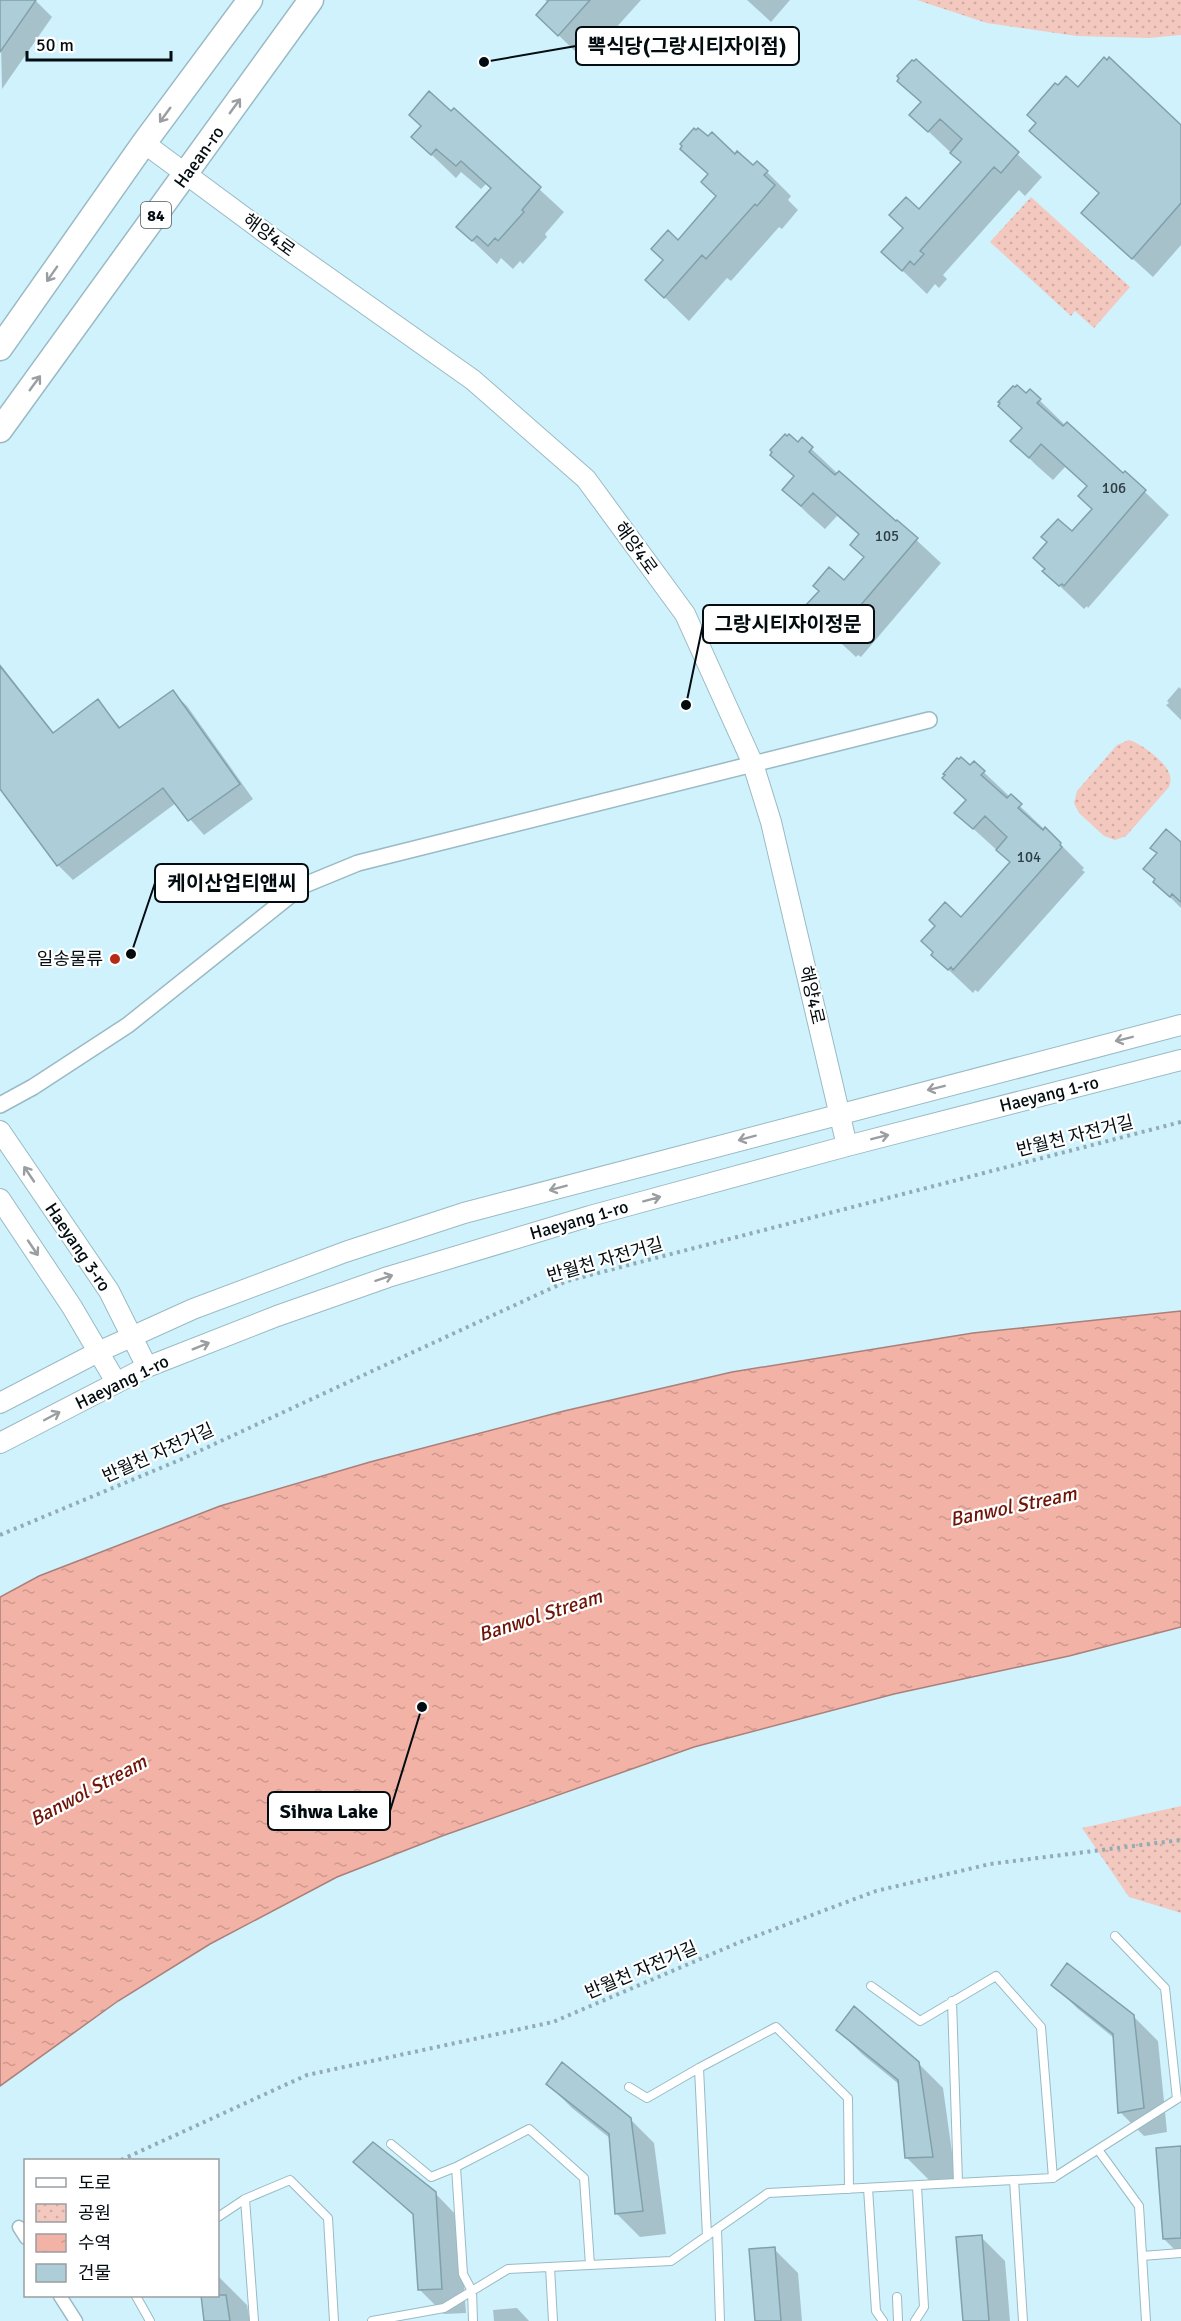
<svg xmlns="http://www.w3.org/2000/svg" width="1181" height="2321" font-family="Signika,'Noto Sans KR',sans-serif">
<defs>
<pattern id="park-dots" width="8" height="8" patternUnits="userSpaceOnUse" patternTransform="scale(1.5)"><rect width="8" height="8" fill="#f3c8bf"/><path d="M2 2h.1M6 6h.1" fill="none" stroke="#cfaba3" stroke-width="1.8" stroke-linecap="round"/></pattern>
<pattern id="water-ripples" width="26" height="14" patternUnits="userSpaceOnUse" patternTransform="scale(1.5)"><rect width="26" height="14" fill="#f2b2a6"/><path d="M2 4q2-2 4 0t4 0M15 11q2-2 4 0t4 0" fill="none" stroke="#ce988e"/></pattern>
</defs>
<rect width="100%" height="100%" fill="#d0f2fd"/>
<path fill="url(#park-dots)" d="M 917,0 L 1181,0 L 1181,35 L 1149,38 L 1077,36 L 987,23 Z
M 1031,197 L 1130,287 L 1094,328 L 1075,311 L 1071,316 L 990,242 Z
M 1129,740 C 1139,742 1166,762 1169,773 C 1171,777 1171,782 1169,787 L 1126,836 L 1115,840 L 1104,836 L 1079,813 L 1074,803 L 1077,791 L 1117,745 Z
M 1181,1806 L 1181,1913 L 1129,1897 L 1082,1828 Z"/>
<path fill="url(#water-ripples)" stroke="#aa8079" stroke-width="1.5" d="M 1181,1311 L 1181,1627 L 1069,1656 L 894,1694 L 694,1747 L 442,1836 L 337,1877 L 210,1944 L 118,2001 L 0,2086 L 0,1597 L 39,1576 L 220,1506 L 370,1462 L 564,1411 L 732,1372 L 973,1333 Z"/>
<path fill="#0003" d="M 0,0 L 35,0 L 52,17 L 2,89 Z
M 545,0 L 641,0 L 606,39 L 603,36 L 583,59 L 538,15 L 548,3 Z
M 747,0 L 790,0 L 771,22 Z
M 916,61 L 1042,177 L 1025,196 L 1019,190 L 943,275 L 947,279 L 939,288 L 935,284 L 927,294 L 883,252 L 962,163 L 911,115 L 922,104 L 899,81 Z
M 1078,89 L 1181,127 L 1181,245 L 1153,277 L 1103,232 L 1100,194 L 1031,131 Z
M 454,111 L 564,212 L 545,234 L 547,237 L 523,264 L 520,261 L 513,269 L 501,258 L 497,264 L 458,227 L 491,189 L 486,184 L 481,189 L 461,172 L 456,178 L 413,137 Z
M 682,149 L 735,156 L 753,168 L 767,172 L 791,196 L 788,200 L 798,210 L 782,229 L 779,227 L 731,281 L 727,278 L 689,321 L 647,280 L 718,197 L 709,175 Z
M 1030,391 L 1066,426 L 1124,475 L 1125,473 L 1169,515 L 1088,608 L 1087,606 L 1084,609 L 1044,571 L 1072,533 L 1093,510 L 1088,487 L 1065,467 L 1053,480 L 1036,465 L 1012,441 L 1023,429 L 1000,406 L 1026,395 Z
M 802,440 L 838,474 L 896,523 L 897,522 L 941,563 L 861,657 L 858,655 L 856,657 L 816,620 L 844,582 L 865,558 L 860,536 L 837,516 L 825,529 L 808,514 L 784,490 L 795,478 L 772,455 L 798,444 Z
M 0,664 L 54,733 L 97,701 L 121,728 L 172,692 L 187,706 L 253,799 L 204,835 L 176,803 L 73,880 L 58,865 L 0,786 Z
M 1179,687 L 1181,689 L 1181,720 L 1166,705 L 1169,703 L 1167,701 Z
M 974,763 L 1060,844 L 1084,868 L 1082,870 L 1085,872 L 978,992 L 975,990 L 973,993 L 933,955 L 1011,863 L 956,813 L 967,801 L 944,778 L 970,767 Z
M 1181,844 L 1181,908 L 1155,882 Z
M 1053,1984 L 1133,2016 L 1158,2041 L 1167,2132 L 1144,2136 L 1120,2112 L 1114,2038 L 1077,2008 Z
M 838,2030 L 918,2063 L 943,2088 L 956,2181 L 931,2182 L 907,2158 L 900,2085 L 862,2054 Z
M 548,2084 L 630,2119 L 654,2143 L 666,2234 L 640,2237 L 616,2213 L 611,2139 L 572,2108 Z
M 1181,2148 L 1181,2256 L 1164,2239 Z
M 355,2162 L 435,2193 L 459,2218 L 466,2313 L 444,2314 L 420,2290 L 415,2217 Z
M 981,2237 L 1005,2261 L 1010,2321 L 964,2321 Z
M 774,2249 L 798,2273 L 802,2321 L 756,2321 Z
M 218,2276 L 247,2305 L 250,2321 L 206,2321 L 203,2299 L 198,2296 L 218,2296 Z
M 517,2308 L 529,2321 L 494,2321 L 493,2310 Z"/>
<path fill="#adced8" stroke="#80a1aa" stroke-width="1.5" d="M 0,0 L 36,0 L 0,52 Z
M 549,0 L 590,0 L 558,36 L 536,15 Z
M 1104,57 L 1107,60 L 1109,57 L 1181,125 L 1181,203 L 1132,259 L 1081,213 L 1099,193 L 1029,131 L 1036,123 L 1027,115 L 1055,83 L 1058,85 L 1066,76 L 1078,87 Z
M 916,59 L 1019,152 L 1001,173 L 994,167 L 920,251 L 924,254 L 914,265 L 910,261 L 902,271 L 881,252 L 903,228 L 889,215 L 906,197 L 919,209 L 961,162 L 950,153 L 962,139 L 940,119 L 928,132 L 909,115 L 921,102 L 897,81 L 899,78 L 897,76 L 912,60 L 914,61 Z
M 429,91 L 451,111 L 454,108 L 541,187 L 522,210 L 524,212 L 498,241 L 495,238 L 488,246 L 477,236 L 472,241 L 456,227 L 491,188 L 461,161 L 456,166 L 436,149 L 431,155 L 411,137 L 421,126 L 409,115 Z
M 694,128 L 696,130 L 698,128 L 708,136 L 712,132 L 735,154 L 737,151 L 753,165 L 757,161 L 768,171 L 764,175 L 775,185 L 757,206 L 755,204 L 706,259 L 702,255 L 664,298 L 645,280 L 663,260 L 651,249 L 668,230 L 678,240 L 716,196 L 701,182 L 708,174 L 680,149 L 682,146 L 680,144 Z
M 1017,385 L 1026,393 L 1030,389 L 1041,399 L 1037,403 L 1063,426 L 1067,422 L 1123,473 L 1125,471 L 1146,490 L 1064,586 L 1062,584 L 1059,586 L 1042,571 L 1045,569 L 1033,558 L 1047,542 L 1041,537 L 1058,519 L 1072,531 L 1092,509 L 1078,496 L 1087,486 L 1041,444 L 1029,458 L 1010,441 L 1022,428 L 998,406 L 1000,403 L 998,402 L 1013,386 L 1015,387 Z
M 785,434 L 787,436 L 789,434 L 798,442 L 802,437 L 813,447 L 809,452 L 835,475 L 839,471 L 896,521 L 897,520 L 918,538 L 836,634 L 833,632 L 831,634 L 814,620 L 817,617 L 805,606 L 819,591 L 813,586 L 829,567 L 844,580 L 864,557 L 850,545 L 859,534 L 813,493 L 801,506 L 782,490 L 794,476 L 770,455 L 772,452 L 770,450 Z
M 0,666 L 53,733 L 98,699 L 119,728 L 173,690 L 240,784 L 188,821 L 163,788 L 57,866 L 0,789 Z
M 961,757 L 970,765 L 974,761 L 985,771 L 981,775 L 1007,798 L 1011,794 L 1022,804 L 1018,808 L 1043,830 L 1045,827 L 1061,843 L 1060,845 L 1062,847 L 953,970 L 951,967 L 948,970 L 931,955 L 933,952 L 921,941 L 935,926 L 929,920 L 945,902 L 961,917 L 1010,862 L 996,850 L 1007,837 L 985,816 L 973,829 L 954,813 L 966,800 L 942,778 L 945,775 L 943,774 L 957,758 L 959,759 Z
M 1166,829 L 1181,842 L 1181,902 L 1172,894 L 1170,897 L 1153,882 L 1155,879 L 1143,869 L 1157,853 L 1150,848 Z
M 1067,1963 L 1134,2015 L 1144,2108 L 1118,2113 L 1113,2034 L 1051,1985 Z
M 854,2006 L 919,2062 L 933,2157 L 905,2158 L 898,2080 L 836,2030 Z
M 562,2062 L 631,2118 L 643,2211 L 615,2214 L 609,2134 L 546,2084 Z
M 373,2142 L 436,2192 L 442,2289 L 418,2290 L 413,2214 L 353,2162 Z
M 1181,2146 L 1181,2238 L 1163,2239 L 1156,2148 Z
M 982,2235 L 989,2321 L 963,2321 L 956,2237 Z
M 775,2247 L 781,2321 L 755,2321 L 749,2249 Z
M 201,2295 L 226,2295 L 230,2321 L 204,2321 Z"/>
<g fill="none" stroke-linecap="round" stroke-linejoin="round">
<defs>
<path id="service" d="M 1115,1936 L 1165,1988 L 1177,2099
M 871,1986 L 920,2021 L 996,1976 L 1041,2027 L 1053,2178
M 952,2001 L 958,2183
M 699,2068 L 707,2236
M 629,2087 L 647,2098 L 699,2068 L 776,2027 L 848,2098 L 849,2189
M 391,2144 L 431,2177 L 456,2167 L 529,2129 L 584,2178 L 590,2265
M 1099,2151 L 1139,2206 L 1146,2321
M 456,2167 L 463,2274 L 472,2291 L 473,2321
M 1014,2180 L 1023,2321
M 868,2188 L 876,2311 L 883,2321
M 245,2199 L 254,2321
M 218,2217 L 245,2199 L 290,2180 L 328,2218 L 334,2321
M 717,2229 L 720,2321
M 1142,2256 L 1181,2253
M 550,2267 L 553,2321
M 136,2296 L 150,2321
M 897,2297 L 898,2321
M 372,2321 L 444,2308 L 508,2269 L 671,2261 L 768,2193 L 1053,2178 L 1177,2099
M 915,2321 L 924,2307 L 917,2186"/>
<path id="pedestrian" d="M 19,2227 L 26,2238
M 60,2296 L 76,2321"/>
<path id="minor" d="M 0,1105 L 33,1087 L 128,1025 L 302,886 L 358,863 L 929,720"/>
<path id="tertiary" d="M 144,143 L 275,240 L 473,380 L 586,479 L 685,614 L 753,764 L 771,822 L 847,1146
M 0,1131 L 109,1291 L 147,1367
M 0,1199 L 72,1307 L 116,1382
M 0,1403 L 98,1352 L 193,1309 L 345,1252 L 464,1213 L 1181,1025
M 0,1443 L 147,1367 L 277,1316 L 388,1277 L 590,1216 L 847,1146 L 1181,1060"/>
<path id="primary" d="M 0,348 L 144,143 L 250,0
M 0,430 L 311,0"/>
</defs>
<use href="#service" stroke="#99bac4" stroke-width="10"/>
<use href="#pedestrian" stroke="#99bac4" stroke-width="15"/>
<use href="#minor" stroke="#99bac4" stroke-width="18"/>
<use href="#tertiary" stroke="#99bac4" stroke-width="22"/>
<use href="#primary" stroke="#99bac4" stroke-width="27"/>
<path stroke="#92acb5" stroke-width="4" stroke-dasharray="3 4.5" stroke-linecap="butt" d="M 0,1535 L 182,1459 L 567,1281 L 1181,1122
M 121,2160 L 307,2075 L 553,2022 L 740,1942 L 876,1891 L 990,1864 L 1181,1840"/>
<use href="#service" stroke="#fff" stroke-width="8"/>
<use href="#pedestrian" stroke="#fff" stroke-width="12"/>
<use href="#minor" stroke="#fff" stroke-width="15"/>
<use href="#tertiary" stroke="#fff" stroke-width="20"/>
<use href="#primary" stroke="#fff" stroke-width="24"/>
</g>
<defs><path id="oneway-shaft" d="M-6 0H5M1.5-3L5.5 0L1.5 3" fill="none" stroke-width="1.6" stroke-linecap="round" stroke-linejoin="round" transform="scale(1.5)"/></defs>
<g stroke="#9a9ea0">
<use href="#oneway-shaft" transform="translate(235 106) rotate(-54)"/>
<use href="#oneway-shaft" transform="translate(165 115) rotate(126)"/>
<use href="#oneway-shaft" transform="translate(52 274) rotate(125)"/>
<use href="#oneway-shaft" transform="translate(35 383) rotate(-54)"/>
<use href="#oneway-shaft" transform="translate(1124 1039) rotate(166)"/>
<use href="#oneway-shaft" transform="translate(936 1088) rotate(166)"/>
<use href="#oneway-shaft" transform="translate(880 1137) rotate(-14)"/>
<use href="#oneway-shaft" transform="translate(747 1138) rotate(165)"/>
<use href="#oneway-shaft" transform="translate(29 1174) rotate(-124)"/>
<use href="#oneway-shaft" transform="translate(558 1188) rotate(165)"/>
<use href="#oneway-shaft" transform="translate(652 1199) rotate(-15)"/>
<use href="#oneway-shaft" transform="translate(33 1248) rotate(56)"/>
<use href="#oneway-shaft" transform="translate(384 1278) rotate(-18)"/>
<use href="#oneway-shaft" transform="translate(201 1346) rotate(-22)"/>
<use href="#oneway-shaft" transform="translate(52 1416) rotate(-28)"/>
</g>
<circle fill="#b72b16" stroke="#fff" stroke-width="2" cx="115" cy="959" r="6"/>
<g text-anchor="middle" stroke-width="4.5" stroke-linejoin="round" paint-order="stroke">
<g font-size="15" fill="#2e3d43">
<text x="1114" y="493">106</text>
<text x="887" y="541">105</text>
<text x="1029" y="862">104</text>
</g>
<rect fill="#fff" stroke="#4f5658" stroke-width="1.5" x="141" y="202" width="30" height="26" rx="4.5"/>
<g font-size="16" font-weight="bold" fill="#030d11">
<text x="156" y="221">84</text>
</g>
<g font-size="18" fill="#030d11" stroke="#fff">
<text transform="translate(199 157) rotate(-54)" y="6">Haean-ro</text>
<text transform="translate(269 235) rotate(36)" y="6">해양4로</text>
<text transform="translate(636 548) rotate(54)" y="6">해양4로</text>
<text transform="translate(812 995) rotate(77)" y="6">해양4로</text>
<text transform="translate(1049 1094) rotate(-14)" y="6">Haeyang 1-ro</text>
<text transform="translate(1075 1136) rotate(-14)" y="6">반월천 자전거길</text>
<text transform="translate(579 1220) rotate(-16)" y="6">Haeyang 1-ro</text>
<text transform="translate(78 1247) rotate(56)" y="6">Haeyang 3-ro</text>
<text transform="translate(605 1260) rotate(-16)" y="6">반월천 자전거길</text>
<text transform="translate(122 1382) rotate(-26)" y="6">Haeyang 1-ro</text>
<text transform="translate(158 1453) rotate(-24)" y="6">반월천 자전거길</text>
<text transform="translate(641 1970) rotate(-23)" y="6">반월천 자전거길</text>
</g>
<g font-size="18" fill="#030d11" stroke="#fff" text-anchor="end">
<text x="103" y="965">일송물류</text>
</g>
<g font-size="20" font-style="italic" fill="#701407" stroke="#fff">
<text transform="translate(1013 1506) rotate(-12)" y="7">Banwol Stream</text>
<text transform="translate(540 1615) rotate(-18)" y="7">Banwol Stream</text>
<text transform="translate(88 1790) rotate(-28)" y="7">Banwol Stream</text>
</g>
</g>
<path fill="none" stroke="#030d11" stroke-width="2" d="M484 62L576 46M686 705L703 624M131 954L155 883M422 1707L390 1811"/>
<g fill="#030d11" stroke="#fff" stroke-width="2">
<circle cx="484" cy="62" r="6"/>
<circle cx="686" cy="705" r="6"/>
<circle cx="131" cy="954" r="6"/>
<circle cx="422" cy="1707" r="6"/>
</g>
<g fill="#fff" stroke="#030d11" stroke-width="2">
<rect x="576" y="27" width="223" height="38" rx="6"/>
<rect x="703" y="605" width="171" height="38" rx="6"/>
<rect x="155" y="864" width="153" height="38" rx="6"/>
<rect x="268" y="1792" width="122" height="38" rx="6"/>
</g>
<g font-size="20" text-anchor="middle" font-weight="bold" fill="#030d11">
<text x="687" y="53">뽁식당(그랑시티자이점)</text>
<text x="788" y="631">그랑시티자이정문</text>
<text x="232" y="890">케이산업티앤씨</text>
<text x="329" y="1818">Sihwa Lake</text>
</g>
<rect x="24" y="2159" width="195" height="138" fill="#ffffff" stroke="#9a9ea0" stroke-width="1.5"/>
<rect x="36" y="2178" width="30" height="9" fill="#ffffff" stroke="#9a9ea0" stroke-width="1.5"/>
<text x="78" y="2189" font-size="18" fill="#030d11">도로</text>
<rect x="36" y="2204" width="30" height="18" fill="url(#park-dots)" stroke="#9a9ea0" stroke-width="1.5"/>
<text x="78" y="2219" font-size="18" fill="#030d11">공원</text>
<rect x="36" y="2234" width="30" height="18" fill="url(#water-ripples)" stroke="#9a9ea0" stroke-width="1.5"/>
<text x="78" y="2249" font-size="18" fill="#030d11">수역</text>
<rect x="36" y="2264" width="30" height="18" fill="#adced8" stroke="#9a9ea0" stroke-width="1.5"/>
<text x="78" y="2279" font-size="18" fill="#030d11">건물</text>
<path d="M27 51v9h144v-9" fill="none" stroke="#030d11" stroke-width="3"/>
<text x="36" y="51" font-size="18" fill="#030d11" stroke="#ffffff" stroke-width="4.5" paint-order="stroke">50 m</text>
</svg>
